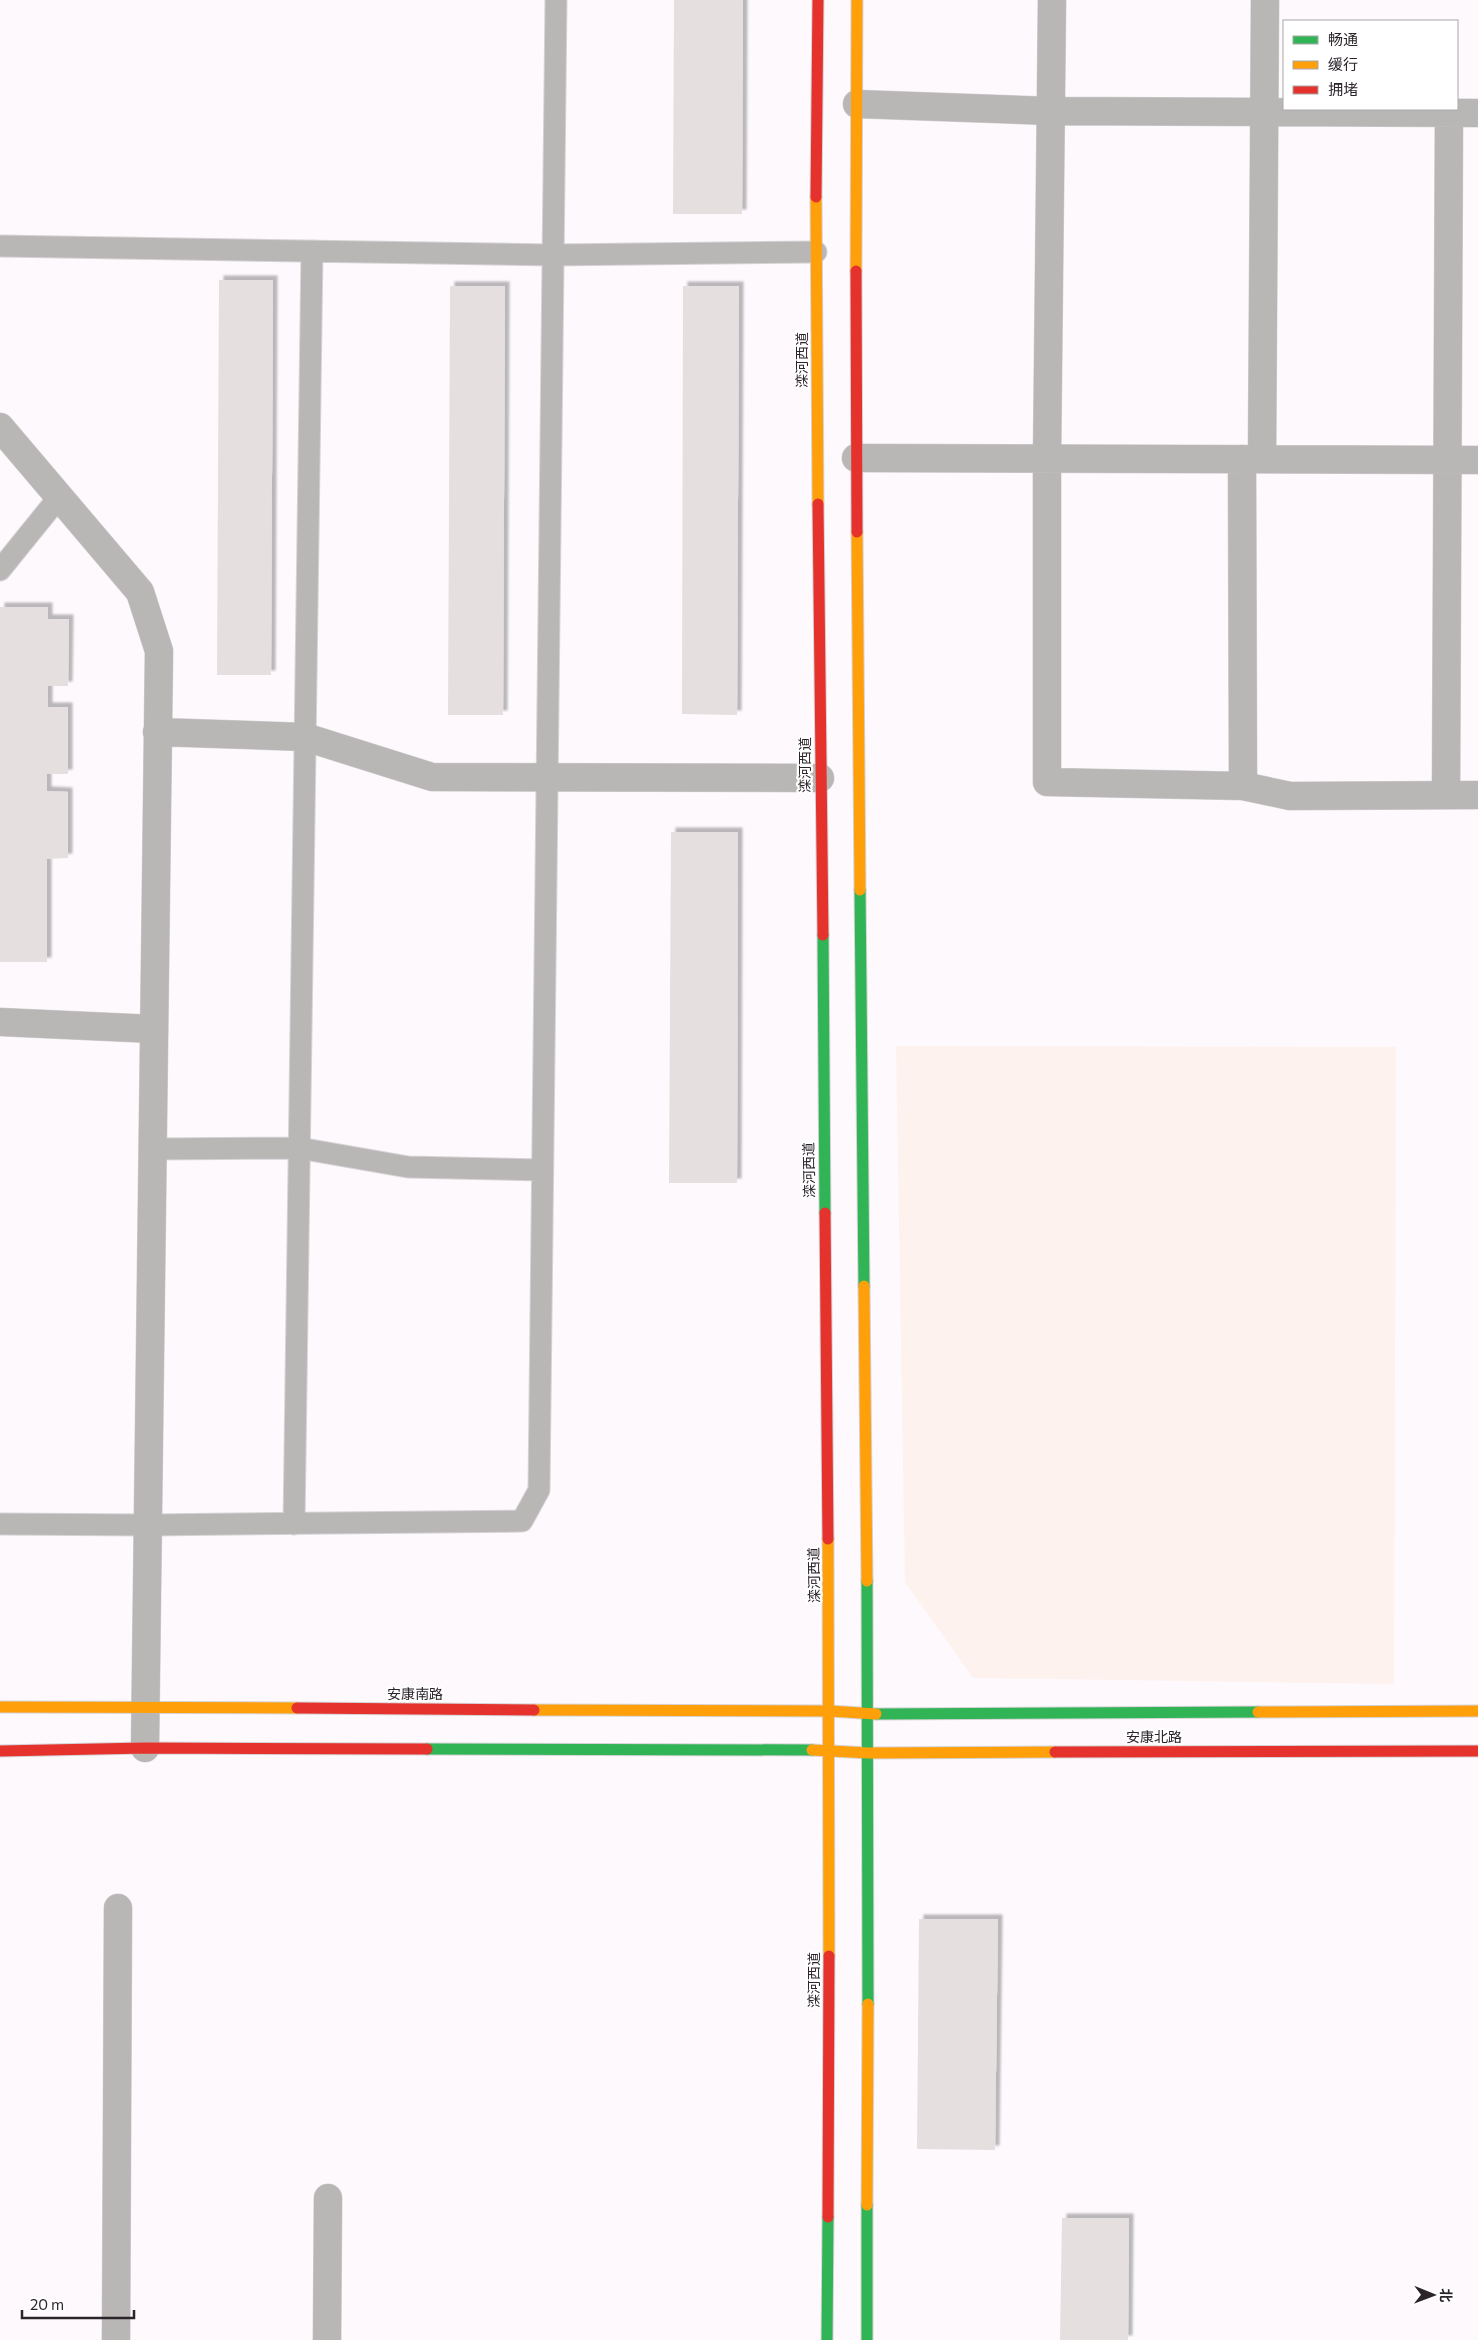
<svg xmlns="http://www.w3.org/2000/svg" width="1478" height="2340" font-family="Commissioner,'Noto Sans SC',sans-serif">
<defs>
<filter id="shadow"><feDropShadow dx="4.5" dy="-4.5" stdDeviation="1" flood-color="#0004"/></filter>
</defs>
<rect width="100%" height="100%" fill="#fdf9fd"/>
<path fill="#fef2ee" d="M 896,1046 L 1396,1047 L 1394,1684 L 973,1678 L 905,1582 Z"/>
<path fill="#e5dfdf" filter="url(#shadow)" d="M 674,0 L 743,0 L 742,214 L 673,214 Z
M 219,280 L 273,280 L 271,675 L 217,675 Z
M 450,286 L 505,286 L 503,715 L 448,715 Z
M 683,286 L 739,286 L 737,715 L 682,714 Z
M 0,607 L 48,607 L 48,619 L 69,619 L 68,686 L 48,686 L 48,707 L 68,707 L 68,774 L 47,774 L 47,791 L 68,792 L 68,858 L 47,859 L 47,962 L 0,962 Z
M 671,832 L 738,832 L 737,1183 L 669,1183 Z
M 919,1919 L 998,1919 L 995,2150 L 917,2149 Z
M 1062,2218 L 1129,2218 L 1128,2340 L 1060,2340 Z"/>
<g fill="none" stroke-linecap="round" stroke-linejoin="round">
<defs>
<path id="lane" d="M 0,246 L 553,255 L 816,252
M 0,570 L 59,497
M 152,1149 L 299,1148 L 408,1167 L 542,1170
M 0,1524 L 148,1525 L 522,1521 L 539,1490 L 556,0
M 294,1524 L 312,251"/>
<path id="street" d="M 1052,0 L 1047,459 L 1047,782 L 1243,786
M 857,104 L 1051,111 L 1478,113
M 0,427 L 140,592 L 159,651 L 145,1748
M 856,458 L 1478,460
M 1242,459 L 1243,786 L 1290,796 L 1478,795
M 1262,459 L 1265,0
M 157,732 L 305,737 L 432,777 L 820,778
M 1446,795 L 1449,113
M 0,1022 L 154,1029
M 116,2340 L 118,1908
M 327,2340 L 328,2198"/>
<path id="fast" d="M 860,890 L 864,1286
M 823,935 L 825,1213
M 867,1581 L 868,2004
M 876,1714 L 1258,1712
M 427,1749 L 812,1750
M 827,2340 L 828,2217
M 867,2340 L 867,2205"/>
<path id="slow" d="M 816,197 L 818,504
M 856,271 L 857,0
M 857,532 L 860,890
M 864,1286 L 867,1581
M 828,1539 L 829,1956
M 0,1707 L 297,1708
M 534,1710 L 830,1711 L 876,1714
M 1258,1712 L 1478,1711
M 812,1750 L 869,1753 L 1055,1752
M 867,2205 L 868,2004"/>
<path id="jam" d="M 816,197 L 818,0
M 856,271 L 857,532
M 818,504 L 823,935
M 825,1213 L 828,1539
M 297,1708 L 534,1710
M 0,1751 L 145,1748 L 427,1749
M 1055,1752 L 1478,1751
M 828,2217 L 829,1956"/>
</defs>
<use href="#lane" stroke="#d6d3d6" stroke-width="23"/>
<use href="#street" stroke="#d6d3d6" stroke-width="29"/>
<use href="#fast" stroke="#d6d3d6" stroke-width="13"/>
<use href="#slow" stroke="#d6d3d6" stroke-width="13"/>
<use href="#jam" stroke="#d6d3d6" stroke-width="13"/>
<use href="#lane" stroke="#b8b7b5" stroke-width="21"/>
<use href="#street" stroke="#b8b7b5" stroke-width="28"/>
<use href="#fast" stroke="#30b455" stroke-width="11"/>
<use href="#slow" stroke="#ff9f0a" stroke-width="11"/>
<use href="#jam" stroke="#e5322d" stroke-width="11"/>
</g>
<g text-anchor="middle" stroke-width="4.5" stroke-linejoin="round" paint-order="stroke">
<g font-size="14" fill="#2b242a" stroke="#fff">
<text transform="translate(802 360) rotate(-90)" y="5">滦河西道</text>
<text transform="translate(805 765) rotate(-90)" y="5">滦河西道</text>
<text transform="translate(809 1170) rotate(-91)" y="5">滦河西道</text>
<text transform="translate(814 1575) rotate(-91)" y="5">滦河西道</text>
<text x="415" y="1699">安康南路</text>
<text x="1154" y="1742">安康北路</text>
<text transform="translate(814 1980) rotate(-90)" y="5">滦河西道</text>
</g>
</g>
<rect x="1283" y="20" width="175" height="90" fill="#ffffff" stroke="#aaa7aa"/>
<rect x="1293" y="36" width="25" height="8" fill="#30b455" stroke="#aaa7aa"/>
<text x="1328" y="45" font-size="15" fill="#2b242a">畅通</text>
<rect x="1293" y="61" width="25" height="8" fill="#ff9f0a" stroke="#aaa7aa"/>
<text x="1328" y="70" font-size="15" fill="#2b242a">缓行</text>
<rect x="1293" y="86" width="25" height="8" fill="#e5322d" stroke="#aaa7aa"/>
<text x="1328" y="95" font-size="15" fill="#2b242a">拥堵</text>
<g transform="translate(1433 2295) rotate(91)" stroke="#ffffff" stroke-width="4" paint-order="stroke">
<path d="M0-4L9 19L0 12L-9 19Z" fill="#2b242a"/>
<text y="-8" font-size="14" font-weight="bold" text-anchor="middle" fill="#2b242a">北</text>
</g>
<path d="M22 2310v8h112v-8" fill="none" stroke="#2b242a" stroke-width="2.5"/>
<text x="30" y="2310" font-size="15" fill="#2b242a" stroke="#ffffff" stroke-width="4" paint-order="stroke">20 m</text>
</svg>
